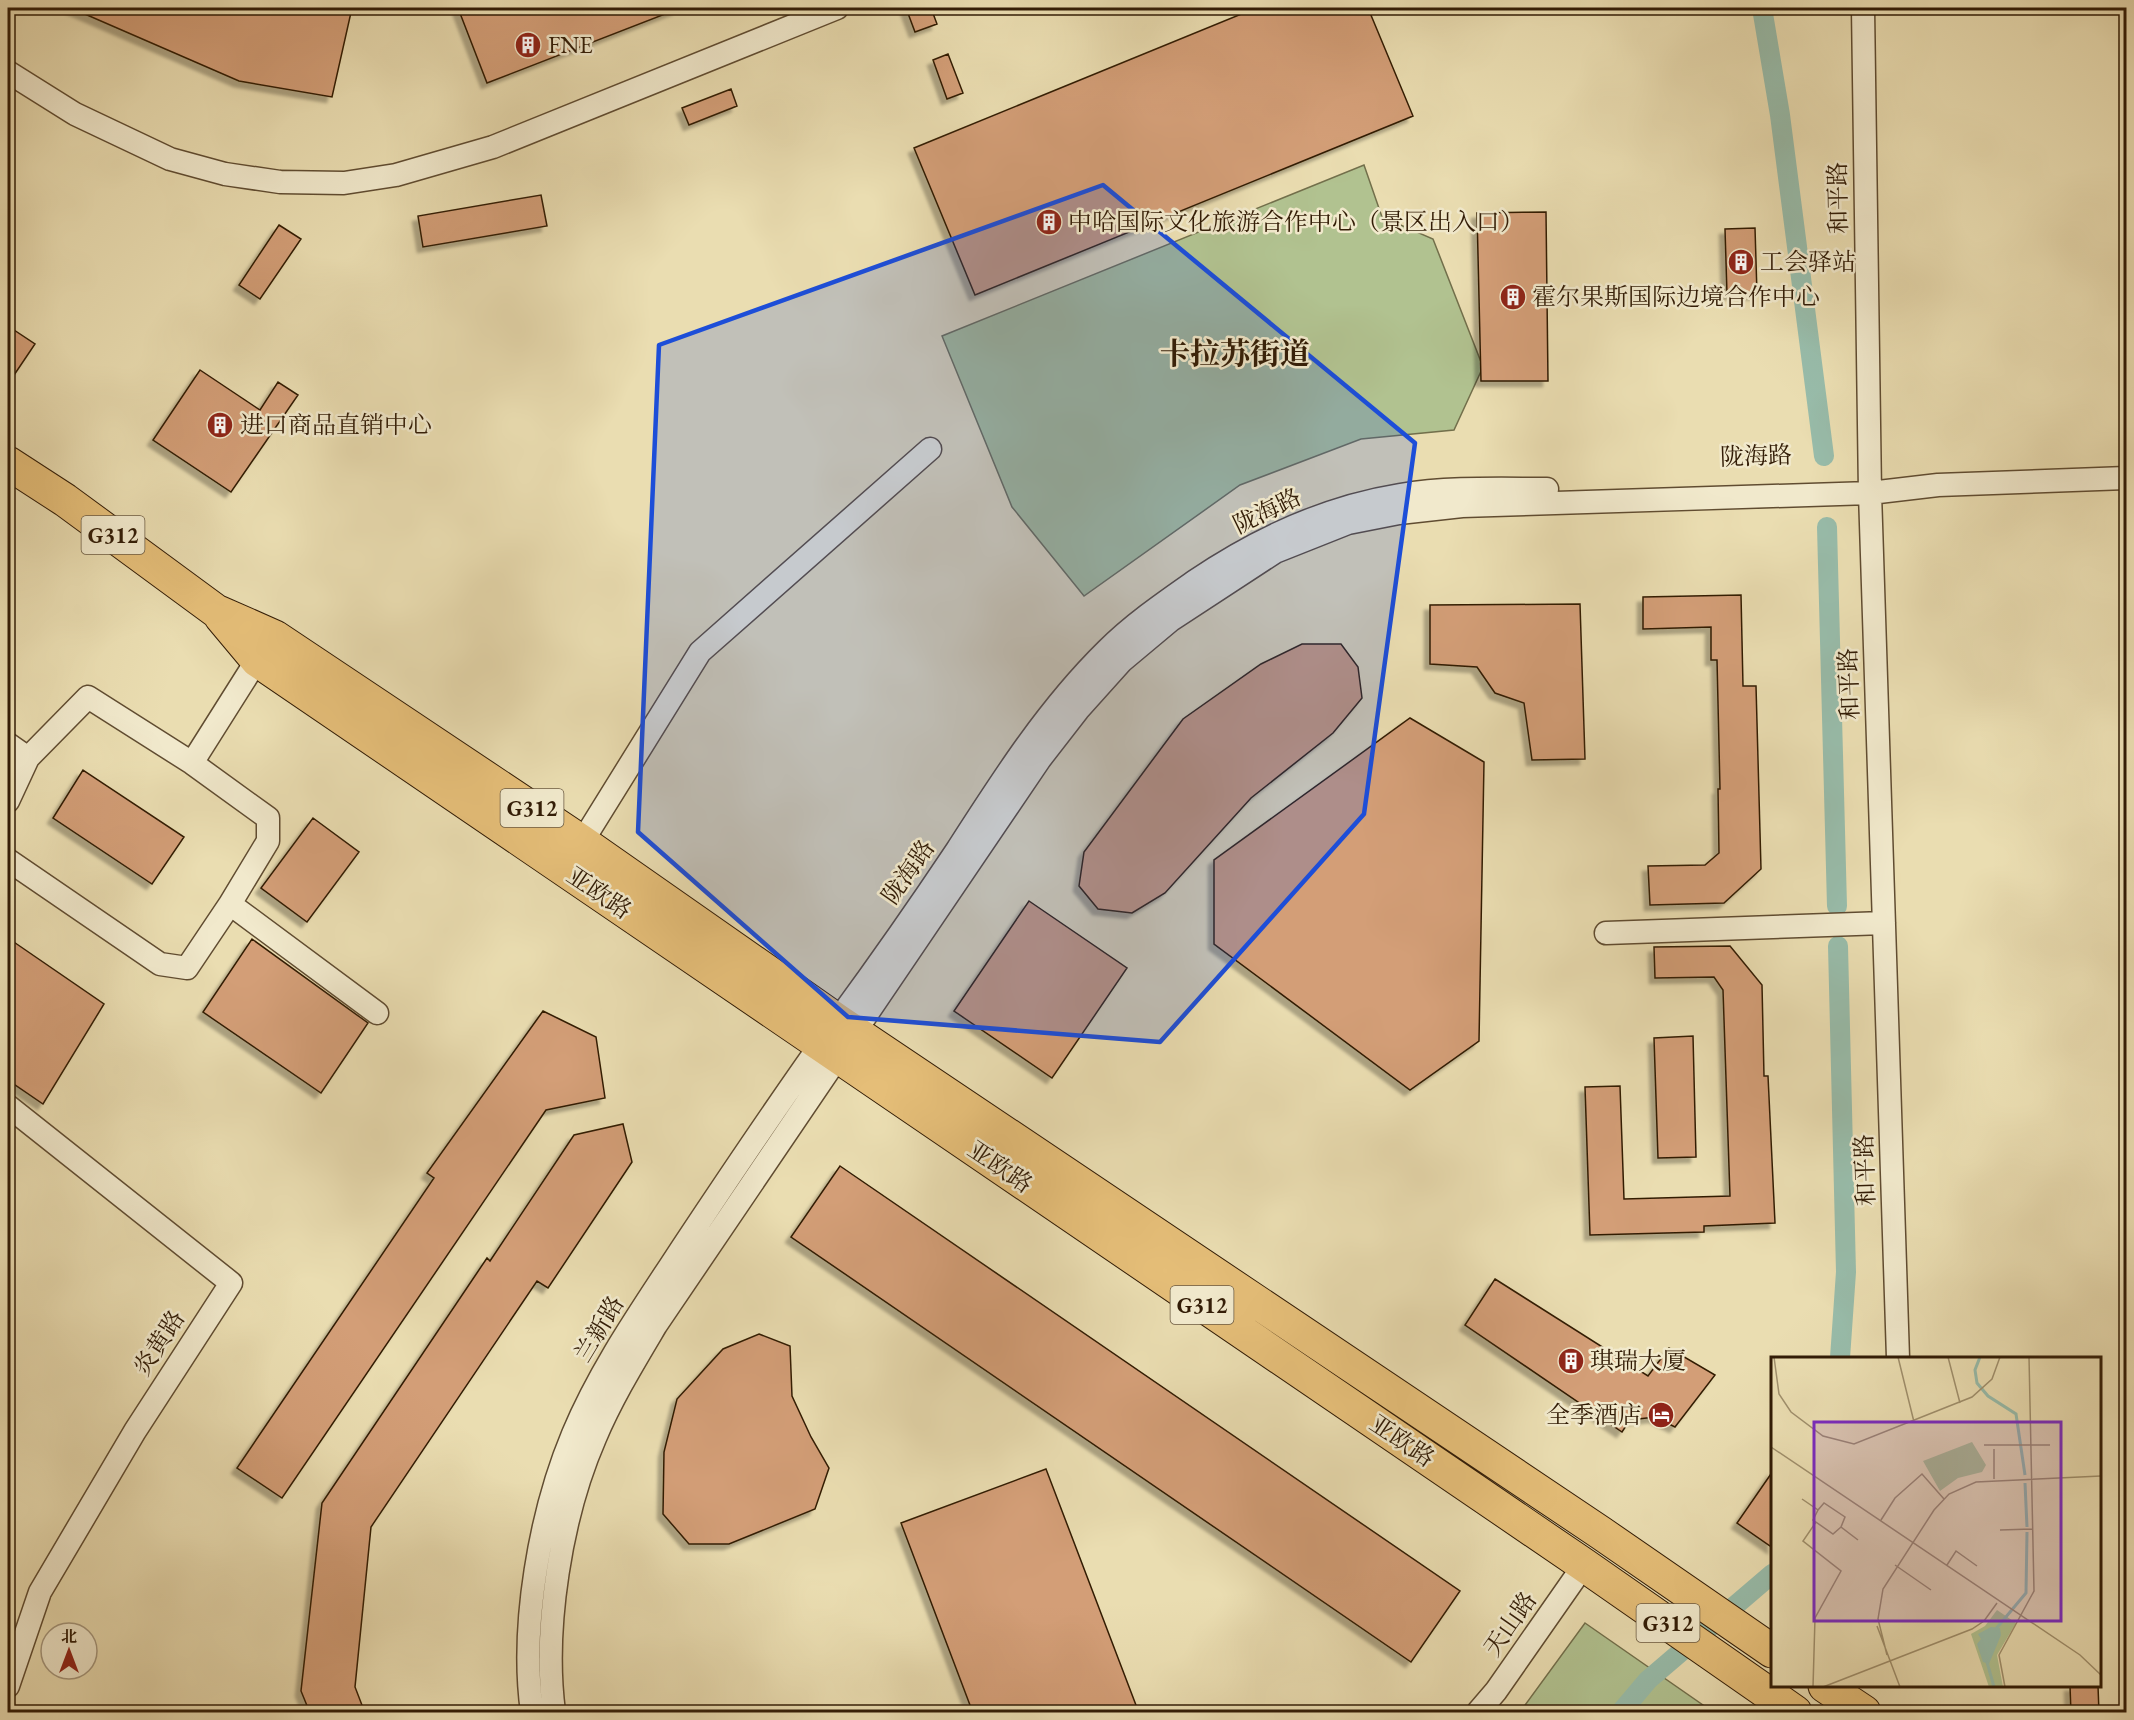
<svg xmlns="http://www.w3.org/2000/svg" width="2134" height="1720" font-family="'EB Garamond','Noto Serif SC',serif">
<defs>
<filter id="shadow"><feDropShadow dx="-5.5" dy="5.5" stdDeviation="1.5" flood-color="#0004"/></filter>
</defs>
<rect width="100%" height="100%" fill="#eaddb1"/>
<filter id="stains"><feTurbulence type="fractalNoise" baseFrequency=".00333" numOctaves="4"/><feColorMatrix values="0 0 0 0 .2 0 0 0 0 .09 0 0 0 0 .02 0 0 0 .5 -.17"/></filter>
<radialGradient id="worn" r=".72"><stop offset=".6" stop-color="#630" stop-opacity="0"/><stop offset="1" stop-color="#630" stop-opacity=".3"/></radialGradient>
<path fill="#b1c290" stroke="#726f4b" stroke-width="1.5" d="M 1364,165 L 1382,217 L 1433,239 L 1483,367 L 1454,430 L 1361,439 L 1240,485 L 1084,596 L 1012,507 L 942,336 Z
M 1585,1623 L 1713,1712 L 1520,1712 Z"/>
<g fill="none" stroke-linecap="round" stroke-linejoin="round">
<path stroke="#98bcaa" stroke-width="20" d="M 1762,8 L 1780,115 L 1824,456
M 1827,527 L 1837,906
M 1838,946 L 1846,1272 L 1840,1358
M 1621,1712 L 1648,1680 L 1772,1574"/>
</g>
<path fill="#d39e77" stroke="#321c06" stroke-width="1.5" filter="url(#shadow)" d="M 71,8 L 352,8 L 332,97 L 239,81 Z
M 458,8 L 677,8 L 678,9 L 487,83 Z
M 906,8 L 931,8 L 937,24 L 915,32 Z
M 1256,8 L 1368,8 L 1413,116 L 975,295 L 914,148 Z
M 948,54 L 963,93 L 947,99 L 933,60 Z
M 731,89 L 737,106 L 689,125 L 682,108 Z
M 541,195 L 547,226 L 423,247 L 418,216 Z
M 1546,212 L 1548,381 L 1481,381 L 1477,213 Z
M 279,225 L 301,239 L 260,299 L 239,285 Z
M 1755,228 L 1757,294 L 1727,294 L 1725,229 Z
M 8,326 L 35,344 L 8,384 Z
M 200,370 L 260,410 L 278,382 L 298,395 L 231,492 L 153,440 Z
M 1741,595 L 1743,686 L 1756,686 L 1761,869 L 1724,903 L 1650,905 L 1648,866 L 1705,865 L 1719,853 L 1718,789 L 1720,789 L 1717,660 L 1711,660 L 1711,627 L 1643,629 L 1643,597 Z
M 1580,604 L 1585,759 L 1532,760 L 1524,703 L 1495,693 L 1477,667 L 1430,664 L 1430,605 Z
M 1302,644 L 1341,644 L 1358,667 L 1362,698 L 1333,733 L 1251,798 L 1165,893 L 1132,913 L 1098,909 L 1079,886 L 1084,852 L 1183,719 L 1261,664 Z
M 1410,718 L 1484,762 L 1479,1041 L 1410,1090 L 1214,944 L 1214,860 Z
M 83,770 L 184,837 L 152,884 L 53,818 Z
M 313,818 L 359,852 L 307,922 L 261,888 Z
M 1029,901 L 1127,968 L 1052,1078 L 954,1011 Z
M 8,938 L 104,1004 L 43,1104 L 8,1080 Z
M 252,939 L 368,1023 L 321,1093 L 203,1012 Z
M 1730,946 L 1762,985 L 1764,1076 L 1768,1076 L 1775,1223 L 1704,1226 L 1704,1232 L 1590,1235 L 1585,1087 L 1620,1086 L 1624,1199 L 1730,1196 L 1723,990 L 1714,977 L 1655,978 L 1654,947 Z
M 543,1011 L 596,1037 L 605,1098 L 546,1110 L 282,1498 L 237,1468 L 434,1178 L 427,1173 Z
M 1693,1036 L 1696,1157 L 1658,1158 L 1654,1038 Z
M 623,1124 L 632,1162 L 548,1288 L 537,1281 L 371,1527 L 355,1687 L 365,1713 L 310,1713 L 301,1691 L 322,1503 L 487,1258 L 490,1261 L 574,1135 Z
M 840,1166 L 1460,1591 L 1411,1662 L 791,1237 Z
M 1495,1279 L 1648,1376 L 1669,1348 L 1715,1375 L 1675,1427 L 1655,1417 L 1630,1420 L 1622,1432 L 1465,1325 Z
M 759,1334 L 790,1346 L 792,1396 L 811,1437 L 829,1468 L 815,1509 L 729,1544 L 689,1544 L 663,1514 L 664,1452 L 677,1399 L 723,1349 Z
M 1046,1469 L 1139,1713 L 973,1713 L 901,1523 Z
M 1773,1471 L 1773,1548 L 1737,1523 Z
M 2070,1686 L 2098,1686 L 2099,1713 L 2071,1713 Z"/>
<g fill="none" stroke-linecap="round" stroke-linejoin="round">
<defs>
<path id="minor" d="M 1863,8 L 1870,493 L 1898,1358
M 8,72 L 75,114 L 170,159 L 225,174 L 280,182 L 344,183 L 396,175 L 493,147 L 837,8
M 8,744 L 28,758 L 8,801
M 28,758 L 88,697 L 192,763 L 268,818 L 268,841 L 230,904 L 377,1013
M 192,763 L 257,660
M 582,842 L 700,652 L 930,449
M 8,860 L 160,964 L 187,968 L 230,904
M 1606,933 L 1884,923
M 8,1106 L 231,1283 L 135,1431 L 40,1592 L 8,1686
M 532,1712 C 520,1626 540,1513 573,1434 C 601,1367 643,1308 682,1248 C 733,1171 785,1094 838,1020 C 879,964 919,907 957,850 C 1002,780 1047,709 1107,650 C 1133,624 1165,602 1195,581 C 1257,539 1326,507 1400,495 C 1448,487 1498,489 1547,489
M 554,1712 C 543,1628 561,1516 595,1438 C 612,1398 634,1362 656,1325 L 1040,759 L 1078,710 L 1122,661 L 1171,620 L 1275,552 L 1348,523 L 1399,513 L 1462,506 L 1870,493 L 1938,485 L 2126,478
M 1478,1712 L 1496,1691 L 1584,1565"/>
<path id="highway" d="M 8,463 L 65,500 L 216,611 L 275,637 L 582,842 L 838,1021 L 1601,1533 L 1772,1651
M 221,617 L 257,660 L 1584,1565 L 1795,1712
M 1825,1686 L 1864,1712"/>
</defs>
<use href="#minor" stroke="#604c31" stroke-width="25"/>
<use href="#highway" stroke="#321c06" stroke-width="35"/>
<use href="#minor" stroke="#f1e9cc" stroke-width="22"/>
<use href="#highway" stroke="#e5be78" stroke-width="33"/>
</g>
<path fill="#1d4ed8" fill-opacity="0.2" stroke="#1d4ed8" stroke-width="4.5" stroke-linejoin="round" d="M 1103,185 L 1415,443 L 1364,814 L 1160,1042 L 848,1017 L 638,832 L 659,345 Z"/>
<defs>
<symbol id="building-disc" viewBox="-11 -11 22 22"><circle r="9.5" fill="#8f2418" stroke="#f1e9cc"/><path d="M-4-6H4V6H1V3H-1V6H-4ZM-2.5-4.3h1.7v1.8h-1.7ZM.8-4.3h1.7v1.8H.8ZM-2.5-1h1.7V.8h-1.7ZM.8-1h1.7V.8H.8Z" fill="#fff"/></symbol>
<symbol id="hotel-disc" viewBox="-11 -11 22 22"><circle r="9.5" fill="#8f2418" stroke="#f1e9cc"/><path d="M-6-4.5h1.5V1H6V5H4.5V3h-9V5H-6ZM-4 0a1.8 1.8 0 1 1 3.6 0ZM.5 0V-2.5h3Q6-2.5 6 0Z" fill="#fff"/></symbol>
</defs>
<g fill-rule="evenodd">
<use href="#building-disc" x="513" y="30" width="30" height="30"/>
<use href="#building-disc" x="1034" y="207" width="30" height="30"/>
<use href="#building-disc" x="1726" y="247" width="30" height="30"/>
<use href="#building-disc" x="1498" y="282" width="30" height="30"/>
<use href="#building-disc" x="205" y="410" width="30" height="30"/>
<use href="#building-disc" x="1556" y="1346" width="30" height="30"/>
<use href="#hotel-disc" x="1646" y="1400" width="30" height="30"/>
</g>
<g text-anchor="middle" stroke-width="5" stroke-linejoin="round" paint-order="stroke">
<g fill="#f1e9cc" stroke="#6b5a41" stroke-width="1.5">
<rect x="81.5" y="516" width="63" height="38" rx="4.5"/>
<rect x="500.5" y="789" width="63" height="38" rx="4.5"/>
<rect x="1170.5" y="1286" width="63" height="38" rx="4.5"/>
<rect x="1636.5" y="1604" width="63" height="38" rx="4.5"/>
</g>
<g font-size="22" font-weight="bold" fill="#321c06">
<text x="113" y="543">G312</text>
<text x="532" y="816">G312</text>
<text x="1202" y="1313">G312</text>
<text x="1668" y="1631">G312</text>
</g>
<g font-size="24" fill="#321c06" stroke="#f1e9cc" text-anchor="start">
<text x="548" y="53">FNE</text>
<text x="1068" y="230">中哈国际文化旅游合作中心（景区出入口）</text>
<text x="1760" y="270">工会驿站</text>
<text x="1532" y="305">霍尔果斯国际边境合作中心</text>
<text x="240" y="433">进口商品直销中心</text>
<text x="1590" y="1369">琪瑞大厦</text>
<text x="1642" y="1423" text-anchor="end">全季酒店</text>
</g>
<g font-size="24" fill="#321c06" stroke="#f1e9cc">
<text transform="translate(1838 198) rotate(-91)" y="8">和平路</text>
<text transform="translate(1756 456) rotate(-2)" y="8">陇海路</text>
<text transform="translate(1267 511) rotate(-26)" y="8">陇海路</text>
<text transform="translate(1849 684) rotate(-92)" y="8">和平路</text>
<text transform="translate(908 872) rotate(-55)" y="8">陇海路</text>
<text transform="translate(599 893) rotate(34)" y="8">亚欧路</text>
<text transform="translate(1000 1167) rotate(34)" y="8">亚欧路</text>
<text transform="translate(1865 1170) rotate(-92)" y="8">和平路</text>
<text transform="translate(599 1329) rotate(-59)" y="8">兰新路</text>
<text transform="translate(159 1343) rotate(-57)" y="8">炎黄路</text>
<text transform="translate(1402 1441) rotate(34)" y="8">亚欧路</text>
<text transform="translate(1510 1624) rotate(-55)" y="8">天山路</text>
</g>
<g font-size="30" font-weight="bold" fill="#321c06" stroke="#f1e9cc">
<text x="1235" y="364">卡拉苏街道</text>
</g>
</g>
<g transform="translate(1771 1357)">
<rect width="330" height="330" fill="#eaddb1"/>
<path d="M 201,85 L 215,108 L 211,115 L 187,121 L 169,134 L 152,104 ZM 226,253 L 245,266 L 226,298 L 232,330 L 218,330 L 200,277 L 214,269 Z" fill="#b1c290"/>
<path d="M 220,270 L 229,271 L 230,278 L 218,307 L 212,305 L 206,287 L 210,282 L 207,277 Z" fill="#98bcaa"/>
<path fill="none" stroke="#98bcaa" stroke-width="3" d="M 209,0 L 204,13 L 206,26 L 217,39 L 245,57 L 254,118M 254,126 L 256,170M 224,273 L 255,236 L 256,175M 216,305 L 223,330"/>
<path fill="none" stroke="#a0906d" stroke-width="1.5" d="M 3,0 L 8,37 L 20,55 L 52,79 L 83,87 L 201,40 L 221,22 L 229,0M 127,0 L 143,65M 177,0 L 189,46M 213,88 L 279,88M 0,90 L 309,298 L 330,318M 223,92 L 223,122M 31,142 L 47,153 L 42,163 L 62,177 L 70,170M 47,153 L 53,146 L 74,160 L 70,170 L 87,183M 110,163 L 124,141 L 151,117 L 173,142M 229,173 L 261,172M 124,208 L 160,233M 176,208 L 185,194 L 206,209M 106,269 L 129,330M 116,298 L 107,262 L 112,232 L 163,153 L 178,137 L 205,125 L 330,119M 42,330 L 44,261 L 70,214 L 32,184 L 45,165M 52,330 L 201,272 L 213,264 L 226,246M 234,330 L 228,298 L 263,234 L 258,0"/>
<path fill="#7b2cbf" fill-opacity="0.15" stroke="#7b2cbf" stroke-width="3" d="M 43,65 L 290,65 L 290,264 L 43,264 Z"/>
<rect width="330" height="330" fill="none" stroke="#321c06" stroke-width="3"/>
</g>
<rect width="2134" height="1720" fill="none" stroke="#eaddb1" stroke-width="30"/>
<rect x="9" y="9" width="2116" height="1702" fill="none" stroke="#321c06" stroke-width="3"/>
<rect x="15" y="15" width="2104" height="1690" fill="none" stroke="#321c06" stroke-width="1.5"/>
<g transform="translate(69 1651)"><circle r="28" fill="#f1e9cc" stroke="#a5977d" stroke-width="1.5"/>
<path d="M0-4.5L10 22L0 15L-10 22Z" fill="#8f2418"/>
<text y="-9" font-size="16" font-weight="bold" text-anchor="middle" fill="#321c06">北</text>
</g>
<rect width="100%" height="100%" filter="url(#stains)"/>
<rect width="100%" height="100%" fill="url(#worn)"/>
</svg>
